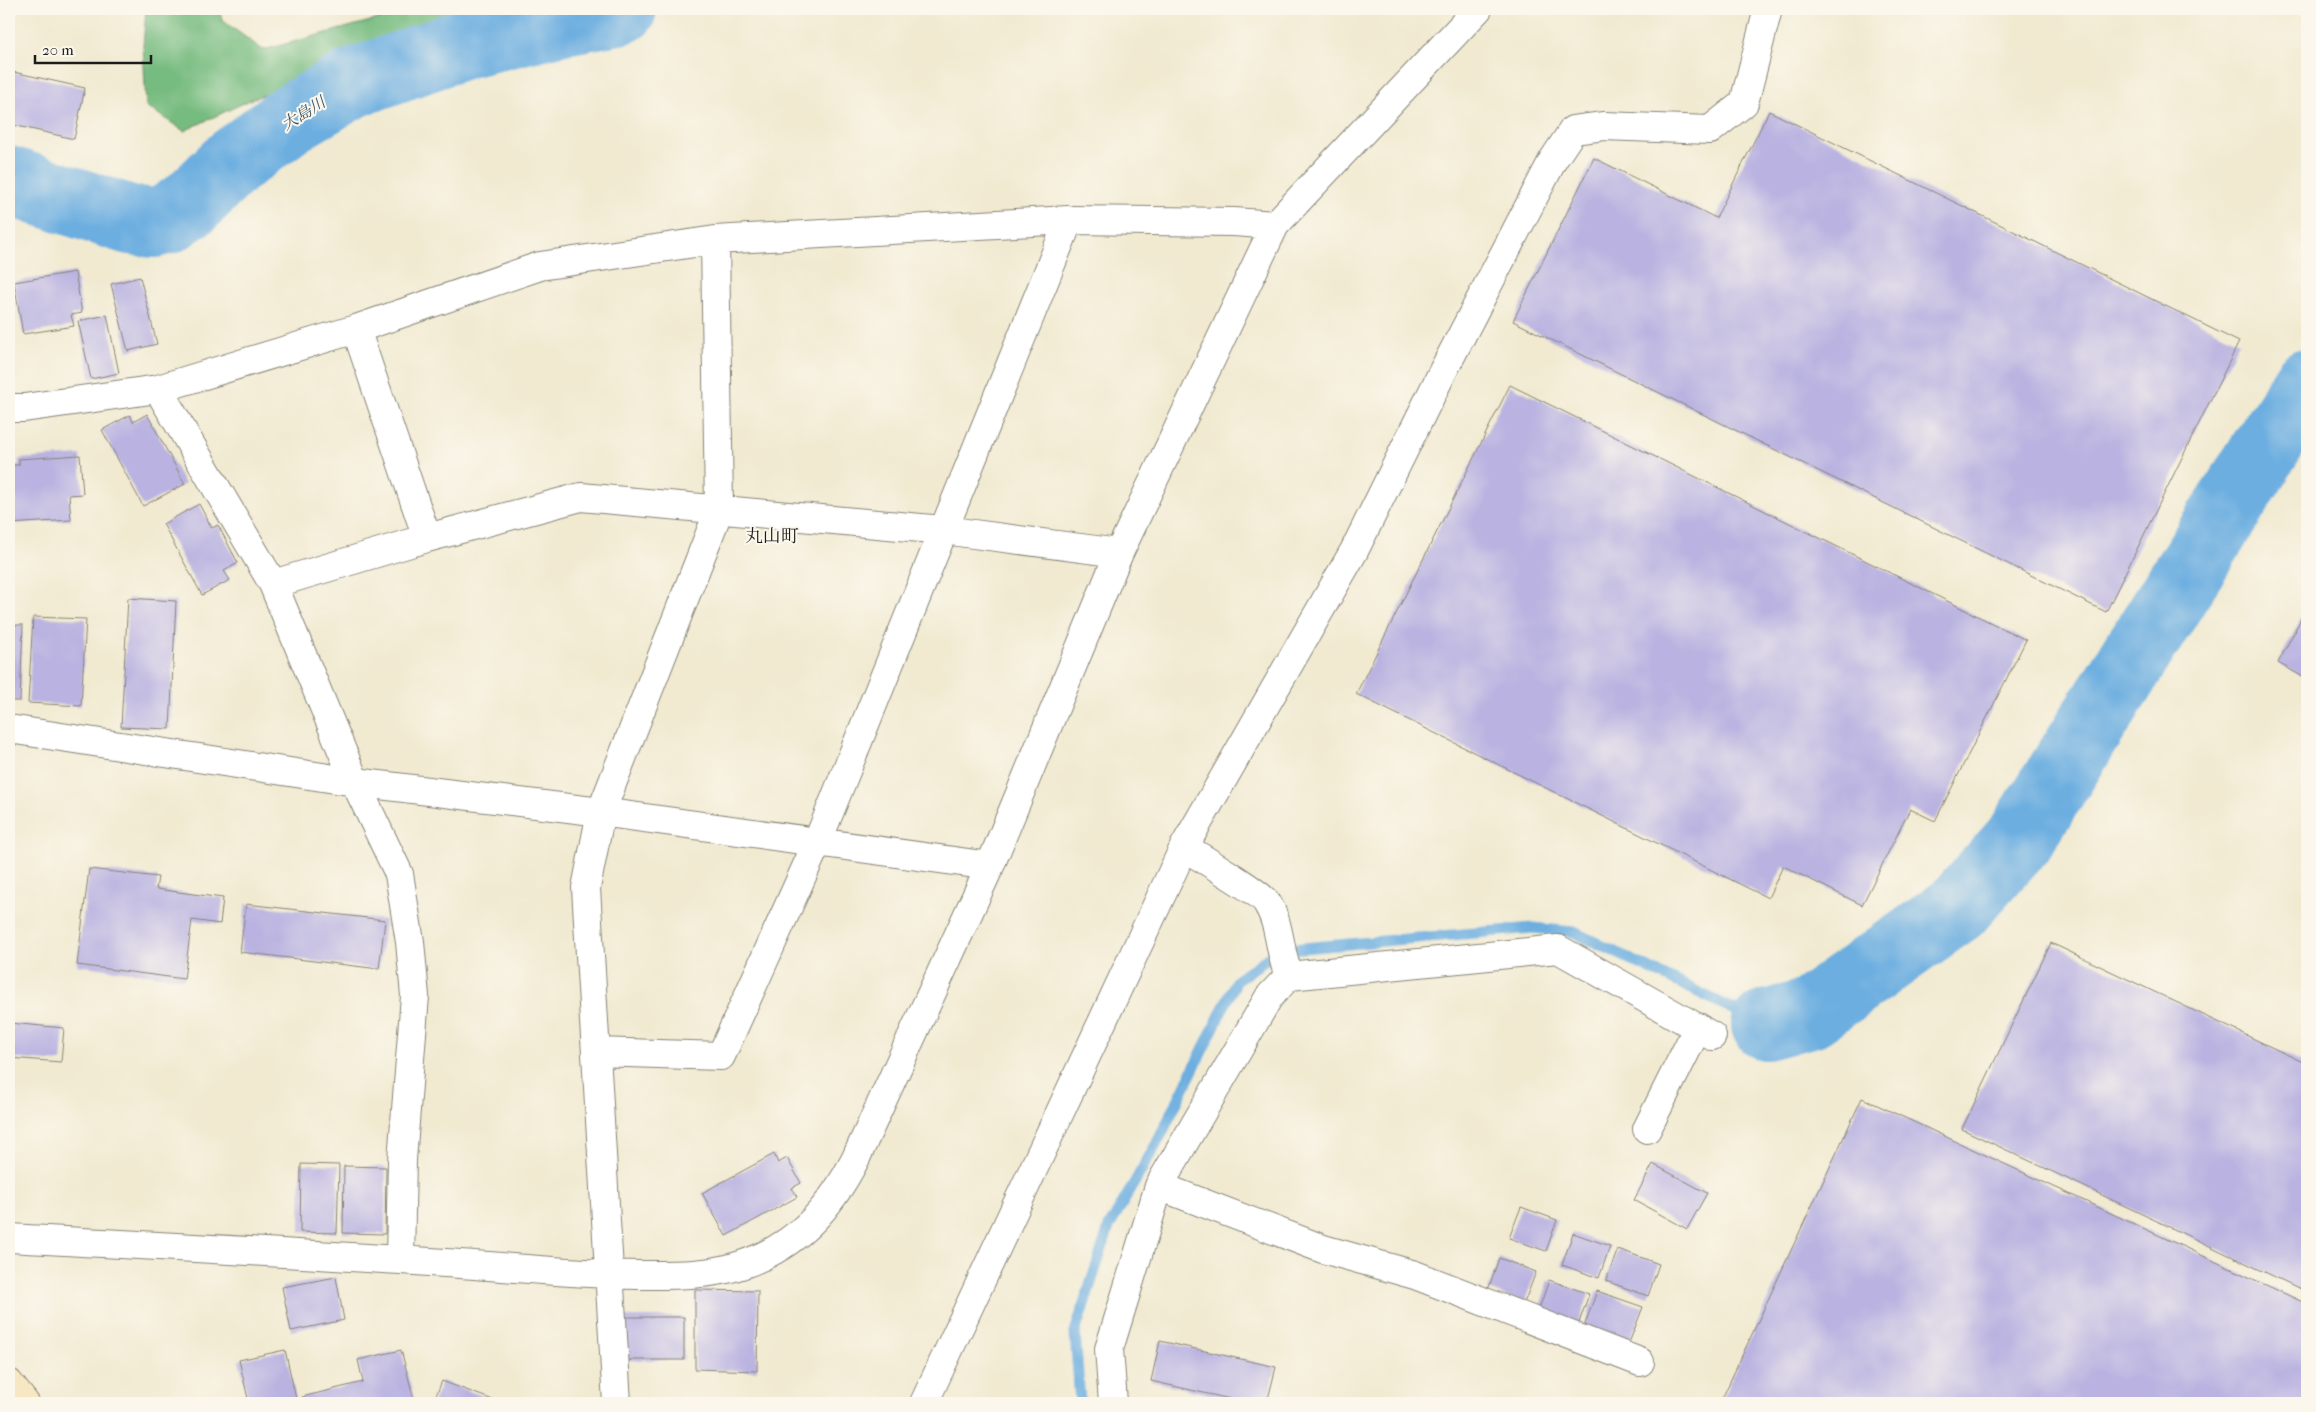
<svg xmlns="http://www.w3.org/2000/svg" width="2316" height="1412" font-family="'IM FELL French Canon','Noto Serif JP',serif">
<rect width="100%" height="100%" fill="#fbf7ec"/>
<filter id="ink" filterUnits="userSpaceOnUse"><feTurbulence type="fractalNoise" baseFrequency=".02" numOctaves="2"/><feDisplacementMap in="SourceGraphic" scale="10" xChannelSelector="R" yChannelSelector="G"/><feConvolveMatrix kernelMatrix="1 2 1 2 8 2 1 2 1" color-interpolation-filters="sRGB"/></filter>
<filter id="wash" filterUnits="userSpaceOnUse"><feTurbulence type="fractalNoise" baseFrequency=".0096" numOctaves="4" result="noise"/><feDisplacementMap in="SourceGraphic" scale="20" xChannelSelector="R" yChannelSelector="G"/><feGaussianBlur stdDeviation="1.12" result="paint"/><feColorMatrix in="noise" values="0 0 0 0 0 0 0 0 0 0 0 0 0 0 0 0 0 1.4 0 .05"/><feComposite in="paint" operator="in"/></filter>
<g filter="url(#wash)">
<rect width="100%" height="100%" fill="#f1ead1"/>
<path fill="#76bb7f" stroke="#496c4e" d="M 146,9 L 219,9 L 222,20 L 263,50 L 415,9 L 510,9 L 252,99 L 184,131 L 146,106 L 143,46 Z"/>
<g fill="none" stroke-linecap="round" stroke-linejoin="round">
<path stroke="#6caee0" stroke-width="11" d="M 1080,1403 L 1075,1332 L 1109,1227 L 1157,1143 L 1237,980 L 1279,950 L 1533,928 L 1574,932 L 1766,1025"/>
<path stroke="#6caee0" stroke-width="70" d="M 9,181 L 130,220 L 154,223 L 168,219 L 191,203 L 233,162 L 289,120 L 351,84 L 463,44 L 563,20 L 622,9
M 1766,1025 L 1810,1013 L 1957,909 L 2021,837 L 2307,383"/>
</g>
<g id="blocks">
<path fill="#bab3e1" d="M 9,71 L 85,88 L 74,139 L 9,124 Z
M 1769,111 L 2239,342 L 2106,612 L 1513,321 L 1594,158 L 1716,218 Z
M 75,272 L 82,313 L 71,315 L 74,326 L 23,334 L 14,282 Z
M 140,277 L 157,344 L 128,351 L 111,284 Z
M 107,315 L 119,373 L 91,379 L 78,321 Z
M 1510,385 L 2026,640 L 1935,821 L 1910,809 L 1862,905 L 1783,866 L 1768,898 L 1356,694 Z
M 147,414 L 185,484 L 143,506 L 102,430 L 130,415 L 133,422 Z
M 80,455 L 83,494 L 69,495 L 71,520 L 9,524 L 9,465 L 19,465 L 19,459 Z
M 199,504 L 212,528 L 218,525 L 238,563 L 224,571 L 230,580 L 202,595 L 163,524 Z
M 128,598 L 176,601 L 170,729 L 121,727 Z
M 2307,607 L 2307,679 L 2278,663 Z
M 33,617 L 86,619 L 81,706 L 28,703 Z
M 9,625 L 23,625 L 20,701 L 9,701 Z
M 89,869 L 158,877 L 156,889 L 223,898 L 220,924 L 192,920 L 184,979 L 77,965 Z
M 246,904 L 385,920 L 379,969 L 240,952 Z
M 2051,943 L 2307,1064 L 2307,1292 L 1962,1129 Z
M 9,1023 L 64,1028 L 61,1062 L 9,1058 Z
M 1862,1098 L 2307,1304 L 2307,1403 L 1720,1403 Z
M 774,1154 L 778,1163 L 787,1158 L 801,1183 L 792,1188 L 797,1197 L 726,1236 L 702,1193 Z
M 301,1164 L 339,1165 L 337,1233 L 300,1232 Z
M 1653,1164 L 1707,1193 L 1687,1229 L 1634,1200 Z
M 344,1166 L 386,1167 L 385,1234 L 343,1233 Z
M 1521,1207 L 1557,1220 L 1546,1251 L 1509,1238 Z
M 1573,1233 L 1610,1246 L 1599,1278 L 1562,1265 Z
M 1618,1249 L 1659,1264 L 1648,1296 L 1606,1281 Z
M 1499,1258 L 1536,1272 L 1524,1303 L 1488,1290 Z
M 336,1277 L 344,1320 L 291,1331 L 282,1287 Z
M 1549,1280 L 1589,1294 L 1579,1323 L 1539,1309 Z
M 695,1290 L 758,1291 L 757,1371 L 695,1369 Z
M 1597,1291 L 1643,1307 L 1629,1343 L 1584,1327 Z
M 625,1317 L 684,1317 L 684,1360 L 625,1360 Z
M 1160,1341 L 1276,1367 L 1267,1403 L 1248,1403 L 1151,1381 Z
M 285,1350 L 297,1403 L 249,1403 L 239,1360 Z
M 401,1350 L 415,1403 L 304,1403 L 302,1397 L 363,1382 L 358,1360 Z
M 442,1381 L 501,1403 L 433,1403 Z"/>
</g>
</g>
<g filter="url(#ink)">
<use href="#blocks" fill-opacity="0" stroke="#868376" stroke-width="1"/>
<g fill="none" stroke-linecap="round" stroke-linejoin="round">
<defs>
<path id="street" d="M 356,329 L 427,538
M 158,389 L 273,584 L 355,782 L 399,874 L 410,942 L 415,996 L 402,1160 L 400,1260
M 9,408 L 24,408 L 158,389 L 356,329 L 540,266 L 715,240 L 1069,220 L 1234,222 L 1275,225
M 273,584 L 427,538 L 581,497 L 943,530 L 1119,553
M 9,729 L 355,782 L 601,812 L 990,866
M 1184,847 C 1197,855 1262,894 1267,903 C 1281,925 1279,953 1289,976
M 596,1052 L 721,1056 L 817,843 L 1069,220
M 1647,1129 L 1698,1027
M 1159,1186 L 1323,1249 L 1415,1275 L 1640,1362
M 9,1238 C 154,1246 300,1253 445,1263 C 509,1267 574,1274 638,1275 C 672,1275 708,1276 741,1265 C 797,1246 830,1209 856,1158 L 990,866 L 1119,553 L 1275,225 L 1478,9
M 617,1403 L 586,888 L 601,812 L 719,510 L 715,240
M 924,1403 L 1184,847 L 1354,551 L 1442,373 L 1553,160 L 1573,130 L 1604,126 L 1710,130 L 1744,103 L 1768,9
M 1113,1403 L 1109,1349 L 1159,1186 L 1269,997 L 1289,976 L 1558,949 L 1712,1036"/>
<path id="secondary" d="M 9,1383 L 25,1403"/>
</defs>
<use href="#street" stroke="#868376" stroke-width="30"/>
<use href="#secondary" stroke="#868376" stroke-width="30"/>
<use href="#street" stroke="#fff" stroke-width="28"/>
<use href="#secondary" stroke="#f8e7c3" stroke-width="28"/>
</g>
</g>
<g text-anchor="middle" stroke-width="4" stroke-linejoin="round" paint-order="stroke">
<g font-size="16" font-style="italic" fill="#3c566a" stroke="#fbf7ec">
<text transform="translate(303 113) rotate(-32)" y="6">大島川</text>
</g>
<g font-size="18" fill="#1c1c1c" stroke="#fbf7ec">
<text x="772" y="542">丸山町</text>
</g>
</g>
<rect width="2316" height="1412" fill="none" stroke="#fbf7ec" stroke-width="30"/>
<path d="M35 55v8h116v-8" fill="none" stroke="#1c1c1c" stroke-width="2.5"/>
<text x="42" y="55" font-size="15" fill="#1c1c1c" stroke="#fbf7ec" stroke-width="4" paint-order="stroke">20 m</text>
</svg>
